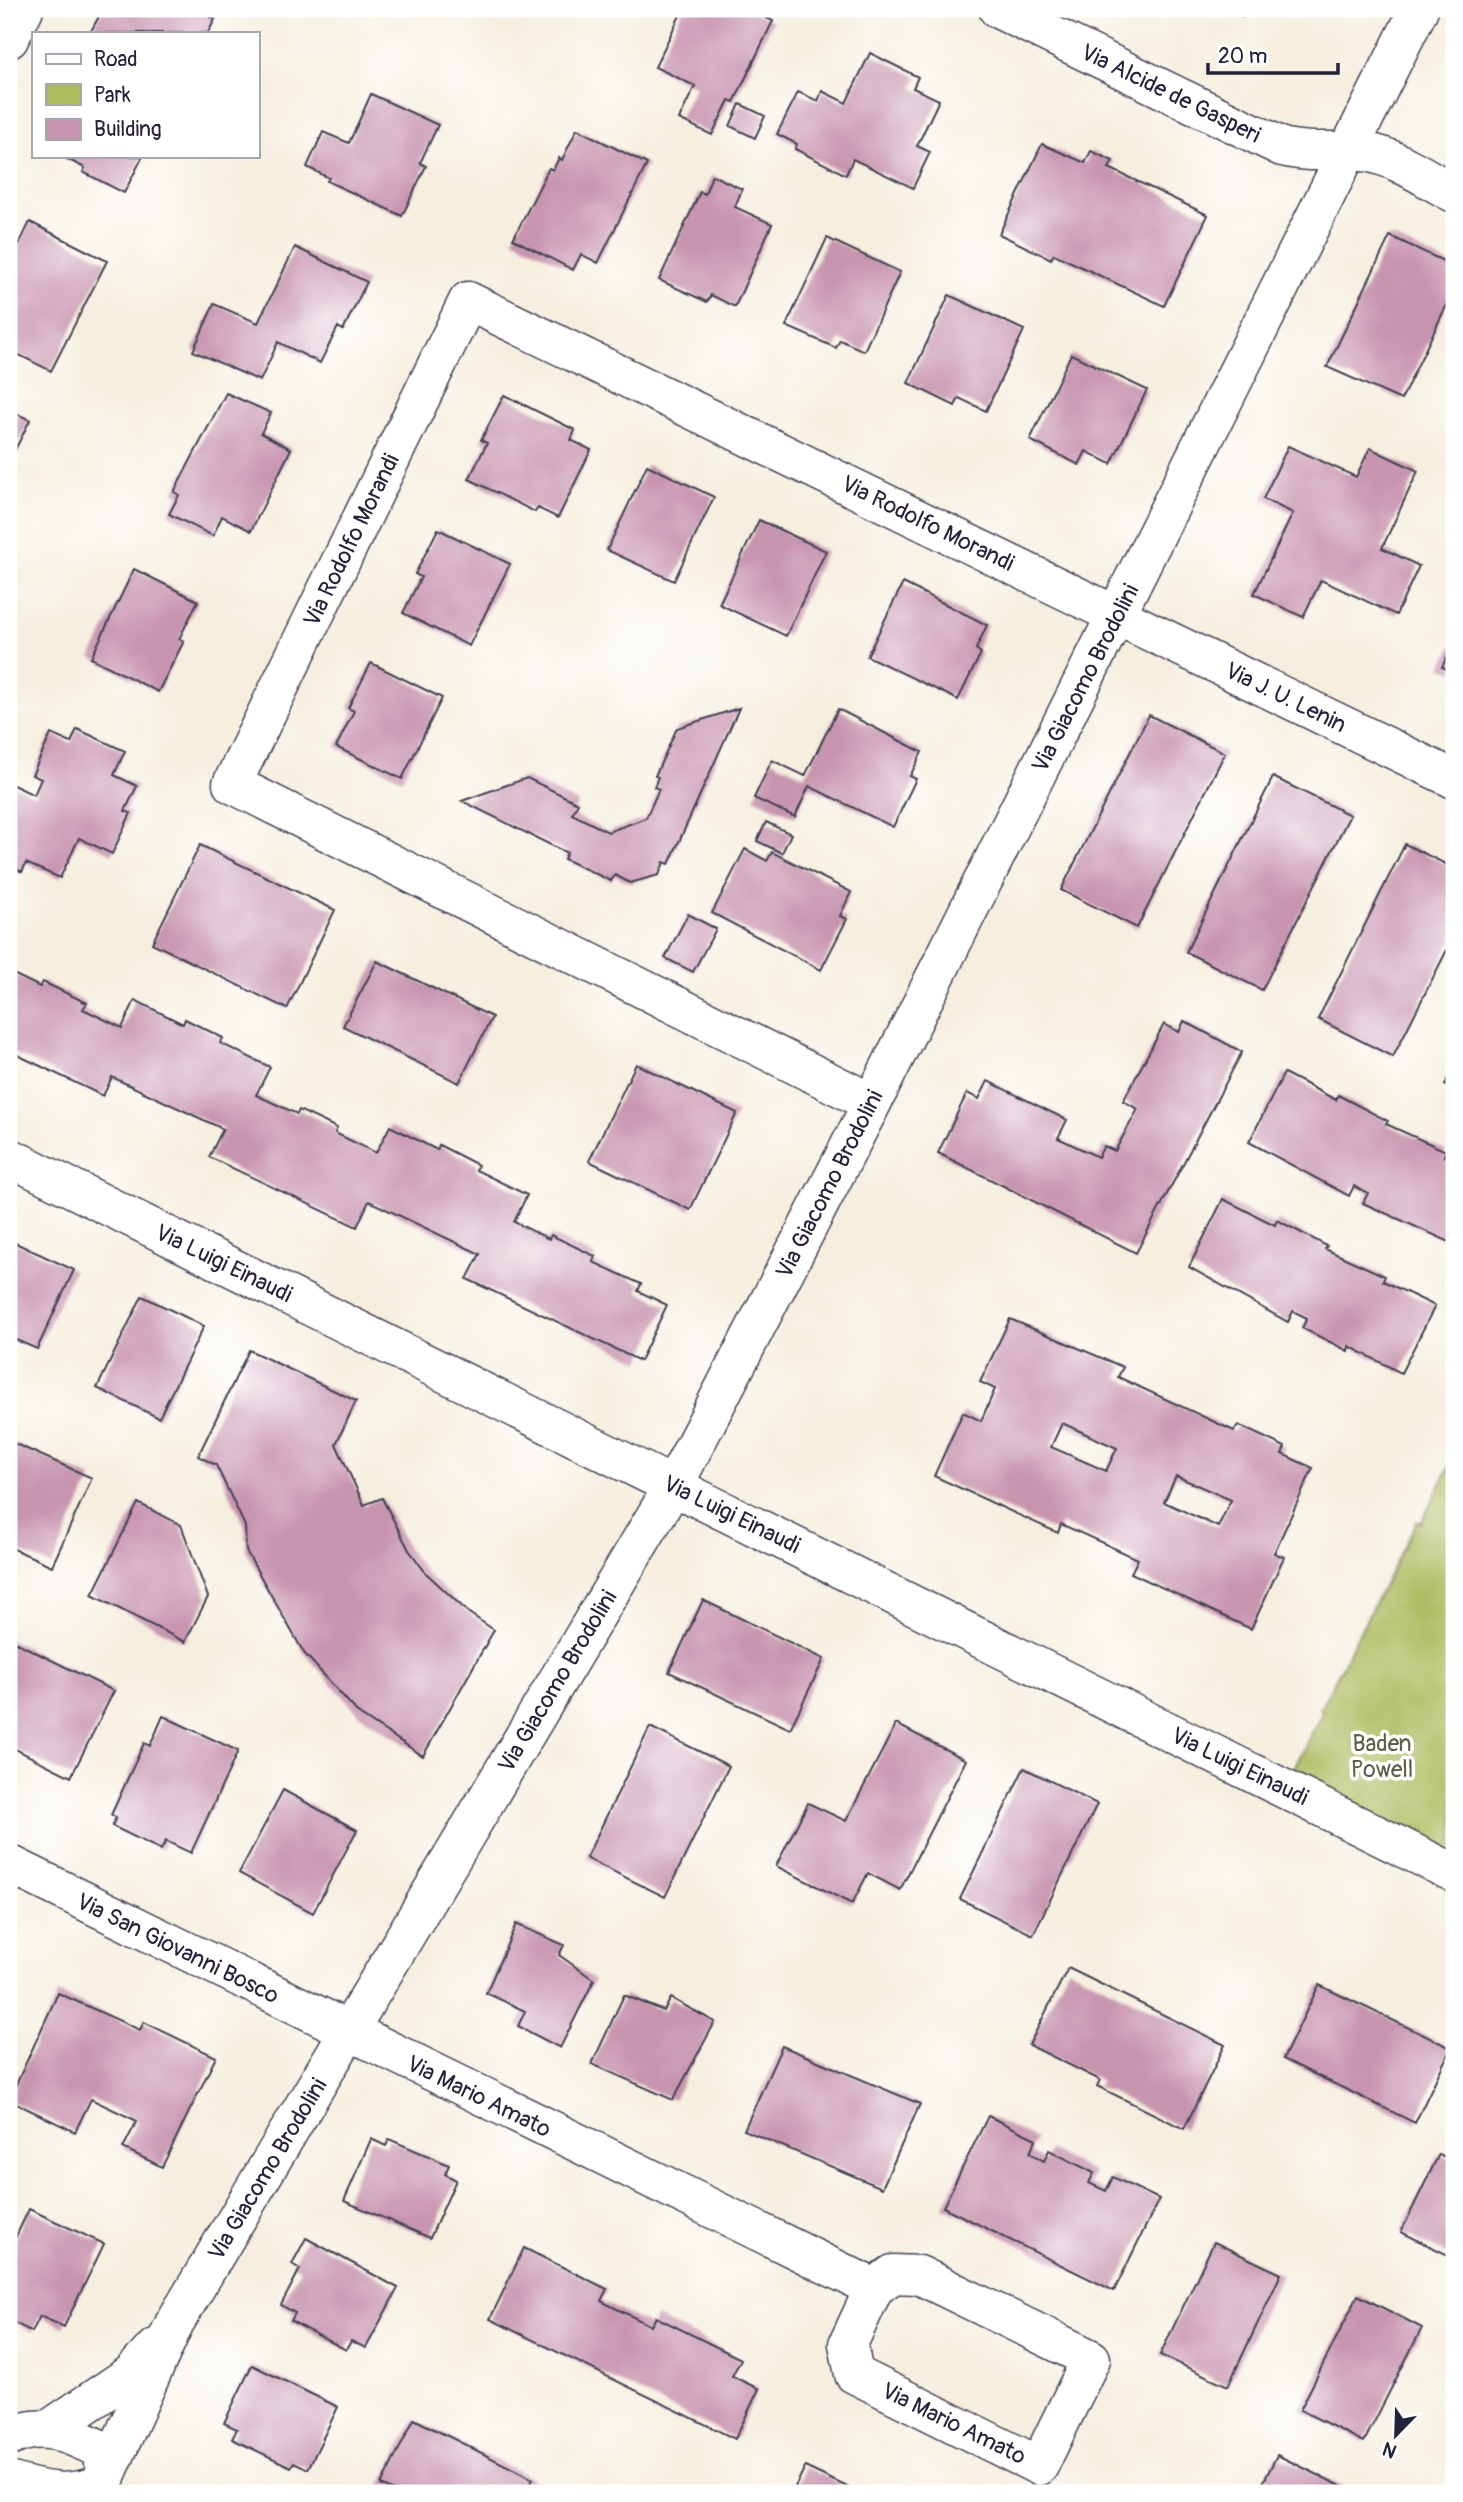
<svg xmlns="http://www.w3.org/2000/svg" width="1463" height="2502" font-family="Pangolin,sans-serif">
<rect width="100%" height="100%" fill="#fff"/>
<filter id="ink" filterUnits="userSpaceOnUse"><feTurbulence type="fractalNoise" baseFrequency=".0143" numOctaves="2"/><feDisplacementMap in="SourceGraphic" scale="14" xChannelSelector="R" yChannelSelector="G"/><feConvolveMatrix kernelMatrix="1 2 1 2 8 2 1 2 1" color-interpolation-filters="sRGB"/></filter>
<filter id="wash" filterUnits="userSpaceOnUse"><feTurbulence type="fractalNoise" baseFrequency=".00686" numOctaves="4" result="noise"/><feDisplacementMap in="SourceGraphic" scale="28" xChannelSelector="R" yChannelSelector="G"/><feGaussianBlur stdDeviation="1.57" result="paint"/><feColorMatrix in="noise" values="0 0 0 0 0 0 0 0 0 0 0 0 0 0 0 0 0 1.4 0 .05"/><feComposite in="paint" operator="in"/></filter>
<g filter="url(#wash)">
<rect width="100%" height="100%" fill="#f6efdf"/>
<path fill="#adbb5e" stroke="#686e4c" stroke-width="2" d="M 1454,1458 L 1454,1873 L 1284,1788 L 1323,1711 L 1320,1709 L 1417,1521 L 1421,1523 Z"/>
<g id="blocks">
<path fill="#c895af" fill-rule="evenodd" d="M 103,9 L 193,9 L 215,19 L 208,33 L 90,33 Z
M 557,9 L 577,9 L 573,16 Z
M 683,9 L 748,9 L 773,21 L 734,102 L 729,100 L 712,135 L 679,119 L 695,86 L 655,67 Z
M 1225,9 L 1246,9 L 1243,17 Z
M 870,53 L 918,77 L 913,88 L 939,100 L 917,146 L 930,152 L 913,188 L 853,159 L 846,175 L 795,149 L 797,144 L 777,134 L 798,92 L 818,101 L 822,91 L 846,103 Z
M 371,94 L 438,125 L 420,163 L 426,166 L 402,216 L 327,181 L 329,178 L 307,167 L 323,132 L 349,143 Z
M 740,104 L 765,116 L 755,138 L 730,126 Z
M 577,129 L 647,164 L 598,263 L 581,254 L 573,270 L 513,239 L 549,168 L 553,170 L 559,158 L 562,160 Z
M 1042,144 L 1085,163 L 1091,151 L 1113,161 L 1109,168 L 1208,215 L 1164,306 L 1054,254 L 1051,259 L 999,234 Z
M 61,156 L 143,156 L 124,193 L 83,172 L 85,168 Z
M 712,175 L 742,189 L 735,207 L 772,224 L 735,307 L 711,295 L 707,302 L 659,280 L 700,192 L 705,194 Z
M 30,222 L 107,261 L 51,371 L 9,350 L 9,264 Z
M 1390,236 L 1454,266 L 1454,290 L 1401,400 L 1327,367 Z
M 827,238 L 900,272 L 864,351 L 840,340 L 836,348 L 786,326 Z
M 295,247 L 367,282 L 343,330 L 338,327 L 320,363 L 278,342 L 260,381 L 193,351 L 214,304 L 258,323 Z
M 949,295 L 1024,330 L 986,411 L 959,398 L 955,406 L 908,383 Z
M 1071,354 L 1147,390 L 1111,464 L 1086,451 L 1079,465 L 1030,440 Z
M 226,393 L 271,413 L 261,433 L 291,449 L 251,531 L 222,516 L 213,536 L 169,514 L 179,495 L 174,492 Z
M 504,395 L 575,430 L 571,440 L 591,450 L 558,518 L 538,508 L 535,512 L 469,479 L 487,443 L 481,440 Z
M 9,410 L 30,420 L 9,462 Z
M 1288,446 L 1356,477 L 1370,448 L 1418,471 L 1382,548 L 1419,566 L 1396,615 L 1321,580 L 1303,617 L 1254,594 L 1293,513 L 1263,499 Z
M 647,465 L 714,497 L 674,581 L 607,550 Z
M 759,520 L 826,551 L 786,636 L 719,604 Z
M 438,529 L 510,564 L 469,646 L 403,613 L 421,577 L 415,574 Z
M 134,569 L 198,601 L 179,639 L 184,641 L 158,692 L 91,658 Z
M 903,583 L 987,625 L 976,649 L 981,653 L 958,700 L 867,656 Z
M 1454,642 L 1454,672 L 1442,667 Z
M 371,663 L 442,698 L 402,779 L 336,747 L 354,711 L 348,708 Z
M 739,708 L 669,864 L 664,862 L 659,875 L 630,883 L 615,875 L 611,881 L 564,859 L 567,853 L 462,801 L 527,778 L 578,803 L 572,814 L 608,832 L 646,818 L 659,789 L 654,787 L 658,777 L 655,776 L 677,728 Z
M 838,709 L 922,752 L 910,776 L 916,779 L 893,827 L 809,786 L 795,817 L 754,798 L 772,760 L 805,776 Z
M 1149,715 L 1225,753 L 1137,928 L 1061,890 Z
M 77,729 L 125,751 L 114,775 L 137,786 L 125,811 L 131,813 L 112,854 L 79,838 L 60,878 L 26,863 L 22,872 L 9,865 L 9,790 L 11,784 L 34,795 L 41,779 L 32,775 L 51,734 L 71,743 Z
M 1273,777 L 1350,815 L 1262,990 L 1186,952 Z
M 766,822 L 791,834 L 782,853 L 757,841 Z
M 1405,844 L 1454,868 L 1454,936 L 1393,1057 L 1318,1019 Z
M 200,845 L 335,910 L 287,1009 L 152,943 Z
M 745,849 L 767,861 L 772,852 L 851,892 L 840,916 L 847,919 L 821,970 L 712,913 Z
M 688,914 L 716,929 L 693,972 L 665,958 Z
M 377,961 L 492,1017 L 459,1083 L 343,1026 Z
M 9,972 L 40,987 L 43,982 L 87,1003 L 83,1009 L 122,1028 L 135,1000 L 183,1024 L 185,1019 L 223,1038 L 220,1043 L 270,1067 L 256,1095 L 297,1114 L 299,1110 L 337,1128 L 335,1133 L 376,1153 L 390,1126 L 437,1150 L 439,1145 L 478,1165 L 476,1170 L 527,1195 L 514,1222 L 549,1239 L 551,1235 L 595,1256 L 593,1262 L 641,1284 L 638,1291 L 667,1305 L 640,1361 L 467,1279 L 480,1254 L 369,1201 L 357,1227 L 209,1157 L 223,1129 L 112,1077 L 103,1096 L 9,1051 Z
M 1184,1021 L 1242,1052 L 1136,1253 L 938,1153 L 967,1093 L 979,1099 L 988,1081 L 1067,1120 L 1058,1138 L 1098,1157 L 1104,1146 L 1115,1151 L 1138,1109 L 1123,1101 L 1164,1024 L 1179,1032 Z
M 636,1064 L 737,1113 L 690,1210 L 589,1161 Z
M 1454,1065 L 1454,1090 L 1445,1085 Z
M 1284,1073 L 1336,1100 L 1338,1095 L 1388,1121 L 1386,1124 L 1446,1151 L 1444,1156 L 1454,1161 L 1454,1244 L 1363,1203 L 1368,1193 L 1354,1186 L 1349,1196 L 1249,1142 Z
M 1223,1199 L 1275,1225 L 1277,1220 L 1327,1246 L 1325,1249 L 1385,1276 L 1383,1281 L 1435,1306 L 1401,1373 L 1349,1346 L 1348,1351 L 1302,1328 L 1307,1318 L 1293,1311 L 1288,1322 L 1189,1267 Z
M 9,1240 L 74,1270 L 37,1349 L 9,1337 Z
M 142,1296 L 204,1326 L 159,1418 L 97,1388 Z
M 1010,1319 L 1123,1367 L 1118,1377 L 1234,1431 L 1238,1425 L 1285,1447 L 1282,1454 L 1313,1468 L 1274,1553 L 1284,1557 L 1251,1629 L 1131,1573 L 1138,1559 L 1061,1524 L 1058,1533 L 934,1476 L 963,1412 L 981,1421 L 995,1389 L 980,1382 ZM 1062,1423 L 1117,1448 L 1106,1471 L 1051,1447 ZM 1176,1476 L 1231,1500 L 1218,1527 L 1164,1502 Z
M 249,1350 L 356,1401 L 336,1444 L 364,1505 L 382,1498 L 409,1550 L 426,1573 L 469,1613 L 494,1630 L 423,1756 L 359,1714 L 304,1653 L 246,1551 L 245,1526 L 216,1465 L 198,1456 Z
M 9,1441 L 92,1478 L 52,1566 L 9,1547 Z
M 138,1503 L 181,1525 L 208,1597 L 185,1642 L 92,1595 Z
M 703,1600 L 824,1659 L 790,1729 L 669,1672 Z
M 9,1639 L 114,1691 L 71,1777 L 9,1746 Z
M 163,1716 L 238,1751 L 191,1853 L 166,1841 L 161,1850 L 112,1826 L 116,1817 L 111,1815 L 144,1743 L 150,1746 Z
M 896,1724 L 966,1760 L 900,1890 L 868,1873 L 852,1904 L 776,1866 L 808,1803 L 846,1821 Z
M 650,1727 L 729,1766 L 665,1897 L 586,1858 Z
M 1024,1768 L 1097,1804 L 1033,1935 L 960,1899 Z
M 283,1790 L 357,1830 L 313,1913 L 239,1873 Z
M 516,1924 L 564,1945 L 559,1955 L 594,1980 L 560,2048 L 518,2026 L 525,2011 L 486,1993 Z
M 1068,1968 L 1225,2045 L 1184,2129 L 1097,2086 L 1100,2080 L 1029,2045 Z
M 1319,1985 L 1451,2048 L 1415,2123 L 1283,2059 Z
M 58,1993 L 140,2030 L 144,2022 L 216,2057 L 162,2167 L 123,2148 L 137,2121 L 91,2099 L 75,2132 L 9,2100 Z
M 624,1995 L 664,2011 L 671,1998 L 715,2022 L 673,2100 L 592,2064 Z
M 782,2046 L 920,2104 L 882,2188 L 744,2130 Z
M 988,2116 L 1036,2139 L 1030,2153 L 1044,2161 L 1049,2150 L 1094,2173 L 1089,2183 L 1106,2191 L 1113,2177 L 1159,2199 L 1114,2291 L 943,2207 Z
M 371,2139 L 386,2146 L 389,2139 L 449,2165 L 445,2174 L 456,2180 L 430,2238 L 344,2201 Z
M 1439,2154 L 1454,2161 L 1454,2258 L 1401,2232 Z
M 29,2209 L 104,2244 L 64,2327 L 40,2316 L 32,2332 L 9,2320 L 9,2251 Z
M 306,2238 L 398,2288 L 366,2348 L 351,2341 L 346,2350 L 291,2321 L 295,2313 L 281,2305 L 300,2269 L 292,2264 Z
M 1214,2242 L 1281,2274 L 1228,2386 L 1160,2355 Z
M 524,2248 L 607,2289 L 601,2301 L 651,2326 L 656,2317 L 741,2359 L 732,2376 L 759,2389 L 735,2439 L 490,2319 Z
M 1358,2295 L 1422,2328 L 1364,2442 L 1300,2410 Z
M 252,2365 L 338,2407 L 308,2469 L 294,2462 L 291,2467 L 232,2439 L 237,2429 L 224,2423 Z
M 414,2419 L 533,2479 L 526,2493 L 399,2493 L 381,2485 Z
M 1277,2455 L 1345,2488 L 1342,2493 L 1258,2493 Z
M 805,2467 L 860,2493 L 792,2493 Z"/>
</g>
</g>
<g filter="url(#ink)">
<use href="#blocks" fill-opacity="0" stroke="#424154" stroke-width="2"/>
<g fill="none" stroke-linecap="round" stroke-linejoin="round">
<defs>
<path id="minor" d="M 998,9 L 1282,147 C 1312,155 1340,148 1370,153 C 1398,158 1428,180 1454,193
M 9,39 L 24,9
M 872,1103 L 232,784 L 468,301 L 1454,779
M 9,1157 L 1454,1873
M 9,1864 L 874,2288
M 893,2274 L 919,2275 L 1091,2359 L 1039,2466 L 854,2374 L 848,2344 L 874,2288 Z
M 48,2430 L 131,2374 L 155,2348
M 9,2437 C 44,2421 65,2433 98,2448 L 108,2471 L 105,2481 C 74,2499 41,2491 9,2481
M 108,2471 L 174,2324 L 674,1485 L 872,1103 L 1419,9"/>
</defs>
<use href="#minor" stroke="#424154" stroke-width="41"/>
<use href="#minor" stroke="#fff" stroke-width="38"/>
</g>
</g>
<g text-anchor="middle" stroke-width="7" stroke-linejoin="round" paint-order="stroke">
<g font-size="23" fill="#22223b" stroke="#fff">
<text transform="translate(1171 93) rotate(26)" y="8">Via Alcide de Gasperi</text>
<text transform="translate(928 523) rotate(26)" y="8">Via Rodolfo Morandi</text>
<text transform="translate(351 540) rotate(-64)" y="8">Via Rodolfo Morandi</text>
<text transform="translate(1085 678) rotate(-63)" y="8">Via Giacomo Brodolini</text>
<text transform="translate(1286 697) rotate(26)" y="8">Via J. U. Lenin</text>
<text transform="translate(829 1184) rotate(-63)" y="8">Via Giacomo Brodolini</text>
<text transform="translate(224 1263) rotate(26)" y="8">Via Luigi Einaudi</text>
<text transform="translate(732 1514) rotate(26)" y="8">Via Luigi Einaudi</text>
<text transform="translate(557 1681) rotate(-59)" y="8">Via Giacomo Brodolini</text>
<text transform="translate(1240 1766) rotate(26)" y="8">Via Luigi Einaudi</text>
<text transform="translate(178 1948) rotate(26)" y="8">Via San Giovanni Bosco</text>
<text transform="translate(479 2096) rotate(26)" y="8">Via Mario Amato</text>
<text transform="translate(267 2169) rotate(-59)" y="8">Via Giacomo Brodolini</text>
<text transform="translate(954 2423) rotate(26)" y="8">Via Mario Amato</text>
</g>
<g font-size="23" fill="#5a5f49" stroke="#fff">
<text x="1382" y="1751">Baden<tspan x="1382" dy="26">Powell</tspan></text>
</g>
</g>
<rect width="1463" height="2502" fill="none" stroke="#fff" stroke-width="35"/>
<rect x="32" y="32" width="228" height="126" fill="#ffffff" stroke="#a7a7b1" stroke-width="2"/>
<rect x="46" y="54" width="35" height="10" fill="#ffffff" stroke="#a7a7b1" stroke-width="2"/>
<text x="94" y="66" font-size="21" fill="#22223b">Road</text>
<rect x="46" y="84" width="35" height="21" fill="#adbb5e" stroke="#a7a7b1" stroke-width="2"/>
<text x="94" y="102" font-size="21" fill="#22223b">Park</text>
<rect x="46" y="119" width="35" height="21" fill="#c895af" stroke="#a7a7b1" stroke-width="2"/>
<text x="94" y="136" font-size="21" fill="#22223b">Building</text>
<g transform="translate(1396 2435) rotate(203)" stroke="#ffffff" stroke-width="5" paint-order="stroke">
<path d="M0-5L12 26L0 18L-12 26Z" fill="#22223b"/>
<text y="-10" font-size="19" font-weight="bold" text-anchor="middle" fill="#22223b">N</text>
</g>
<path d="M1208 63v10h130v-10" fill="none" stroke="#22223b" stroke-width="3.5"/>
<text x="1218" y="63" font-size="21" fill="#22223b" stroke="#ffffff" stroke-width="5" paint-order="stroke">20 m</text>
</svg>
